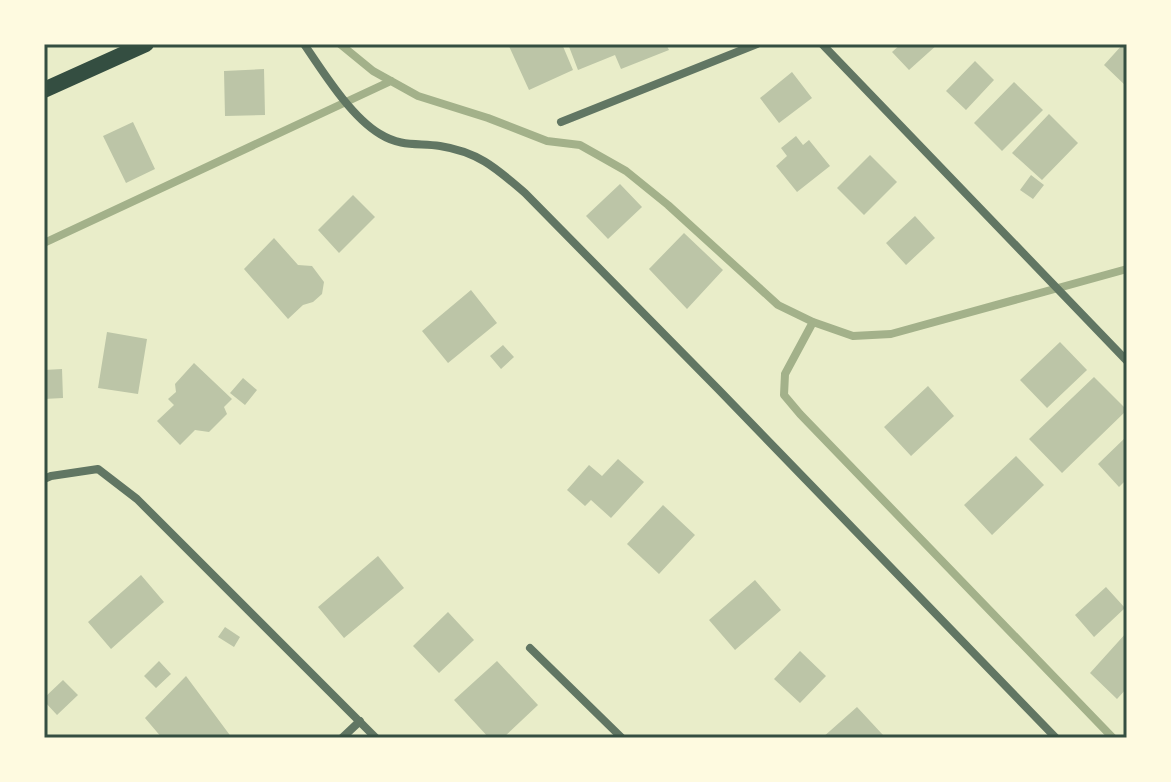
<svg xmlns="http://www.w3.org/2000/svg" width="1171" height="782" font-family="'Source Sans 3',sans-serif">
<rect width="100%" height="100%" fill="#e9edc9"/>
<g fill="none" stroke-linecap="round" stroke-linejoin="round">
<path stroke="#a3b18a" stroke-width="8" d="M 340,44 L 373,71 L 418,96 L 488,118 L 547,141 L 580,145 L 626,171 L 668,205 L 778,305 L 813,322 L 853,336 L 891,334 L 1127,269
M 44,243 L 391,81
M 813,322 L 785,374 L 784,395 L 800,414 L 1113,738"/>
</g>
<path fill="#bcc5a7" d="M 508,44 L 562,44 L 573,70 L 529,90 Z
M 568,44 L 666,44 L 669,50 L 621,69 L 615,55 L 578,70 Z
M 901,44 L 938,44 L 909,70 L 892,52 Z
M 1123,44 L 1127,44 L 1127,87 L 1104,65 Z
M 975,61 L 994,80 L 966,110 L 946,91 Z
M 264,69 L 265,115 L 225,116 L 224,71 Z
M 792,72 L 812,98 L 779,123 L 760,98 Z
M 1014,82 L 1043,110 L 1002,151 L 974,123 Z
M 1049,114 L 1078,143 L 1042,180 L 1012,153 Z
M 133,122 L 155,169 L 126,183 L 103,136 Z
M 796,136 L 803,145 L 809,140 L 830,166 L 797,192 L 776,166 L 787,156 L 781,148 Z
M 870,155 L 897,182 L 864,215 L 837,188 Z
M 1031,175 L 1044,185 L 1033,199 L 1020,190 Z
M 620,184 L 642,207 L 608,239 L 586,216 Z
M 353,195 L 375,217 L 339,253 L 318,230 Z
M 915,216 L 935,238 L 906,265 L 886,243 Z
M 684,233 L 723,270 L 687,309 L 649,269 Z
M 274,238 L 298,265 L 312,266 L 324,282 L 322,294 L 313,302 L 303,305 L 288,319 L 244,269 Z
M 471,290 L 497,323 L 448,363 L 422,331 Z
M 107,332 L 147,339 L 138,394 L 98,388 Z
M 1060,342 L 1087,370 L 1047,408 L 1020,380 Z
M 503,345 L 514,357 L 501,369 L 490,356 Z
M 194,363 L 232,399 L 224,407 L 227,414 L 209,432 L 195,430 L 180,445 L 157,421 L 174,405 L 168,399 L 176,392 L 175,384 Z
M 62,369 L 63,398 L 44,399 L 44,370 Z
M 1094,377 L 1127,410 L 1062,473 L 1029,439 Z
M 243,378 L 257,390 L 245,405 L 230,393 Z
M 928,386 L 954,416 L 911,456 L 884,427 Z
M 1127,436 L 1127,479 L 1119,487 L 1098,464 Z
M 1016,456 L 1044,485 L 992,535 L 964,505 Z
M 618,459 L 644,482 L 611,518 L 591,500 L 585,506 L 567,490 L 589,465 L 602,476 Z
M 663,505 L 695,535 L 659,574 L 627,544 Z
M 378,556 L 404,588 L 344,638 L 318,607 Z
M 141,575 L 164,602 L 111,649 L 88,622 Z
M 755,580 L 781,610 L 735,650 L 709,620 Z
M 1106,587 L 1125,608 L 1094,637 L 1075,615 Z
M 448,612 L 474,640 L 439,673 L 413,646 Z
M 225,627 L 240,637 L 234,647 L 218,637 Z
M 1127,632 L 1127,688 L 1117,699 L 1090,673 Z
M 800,651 L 826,676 L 800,703 L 774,679 Z
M 159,661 L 171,674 L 156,688 L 144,676 Z
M 497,661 L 538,705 L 503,738 L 489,738 L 454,700 Z
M 186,676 L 232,738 L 162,738 L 145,718 Z
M 63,680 L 78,695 L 57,715 L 44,701 L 44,698 Z
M 857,707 L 883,735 L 879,738 L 822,738 Z"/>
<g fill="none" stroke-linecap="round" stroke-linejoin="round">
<path stroke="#617663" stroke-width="8" d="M 304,44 C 323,72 351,117 380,134 C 401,147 417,143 440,146 C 479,152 497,169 525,193 L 718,389 L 1056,738
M 822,44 L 1127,361
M 561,122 L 757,44
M 44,479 L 51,476 L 98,469 L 137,499 L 376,738
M 530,648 L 622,738
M 342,738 L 360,721"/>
<path stroke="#344e41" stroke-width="16" d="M 44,90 L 146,44"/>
</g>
<rect width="1171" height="782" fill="none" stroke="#fefae0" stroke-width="92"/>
<rect x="46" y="46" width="1079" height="690" fill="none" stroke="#344e41" stroke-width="3"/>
</svg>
